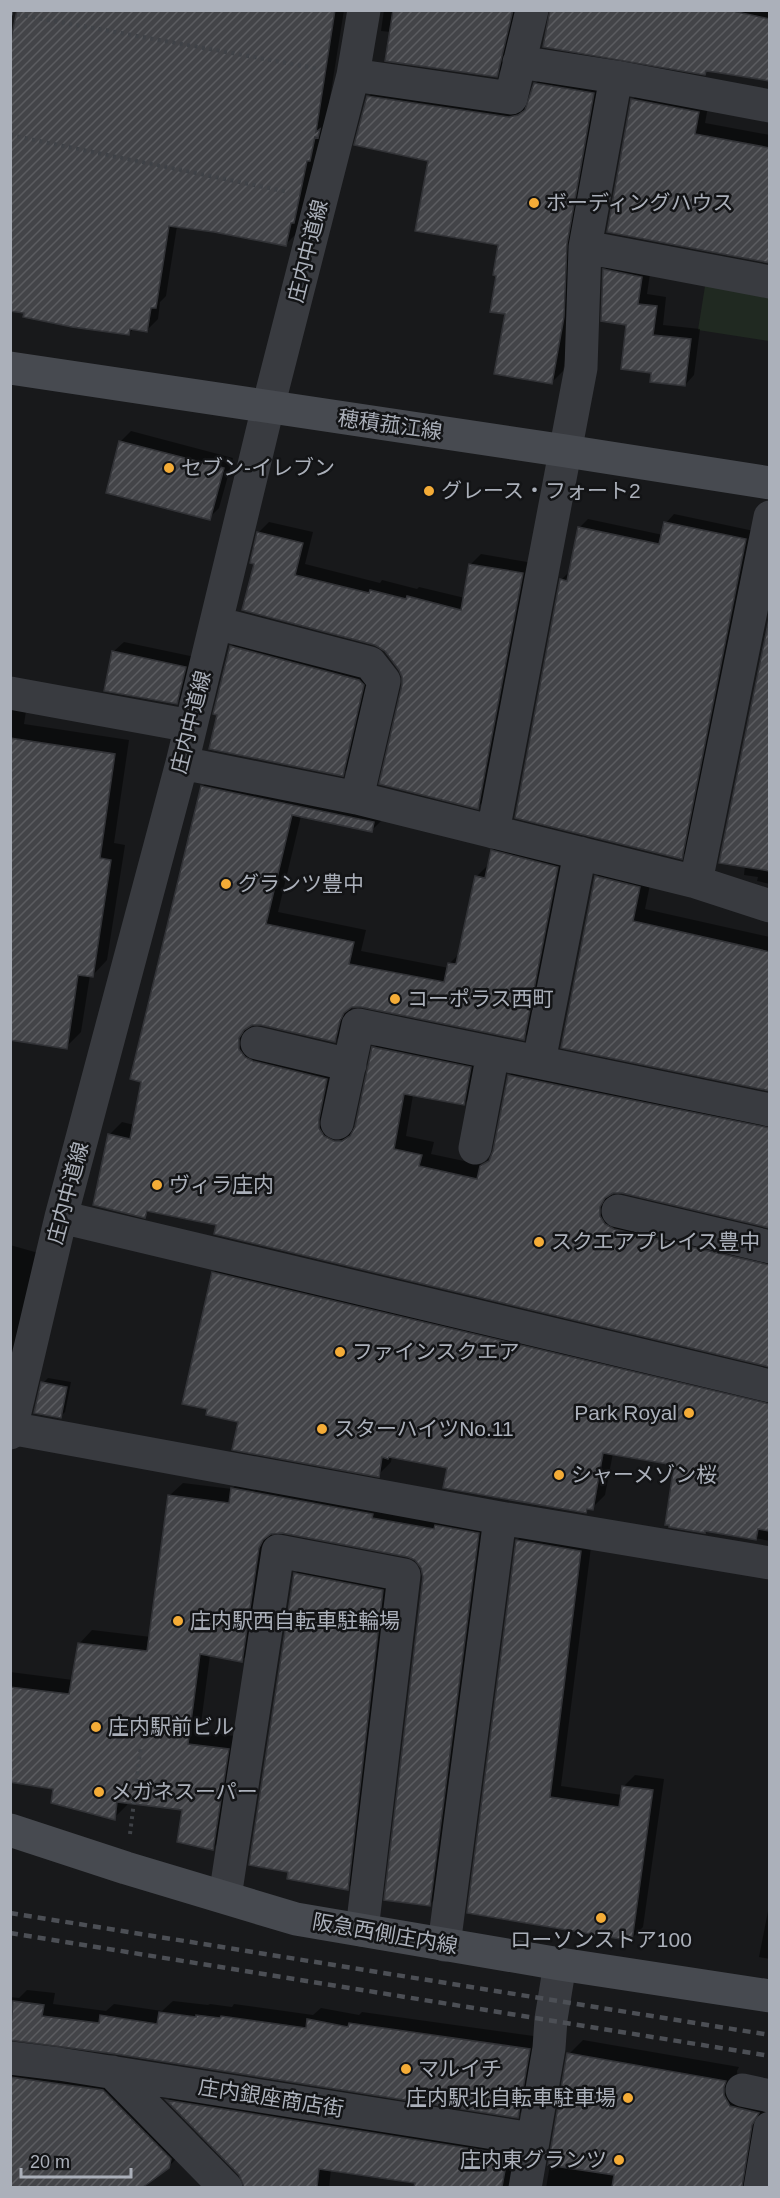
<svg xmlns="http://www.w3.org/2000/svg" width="780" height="2198" font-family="Helvetica,'Noto Sans JP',sans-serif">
<defs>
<pattern id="building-hatch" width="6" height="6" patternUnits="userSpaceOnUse" patternTransform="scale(1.5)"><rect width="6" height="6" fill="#434448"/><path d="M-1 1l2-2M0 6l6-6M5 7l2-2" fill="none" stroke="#5b5c60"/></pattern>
</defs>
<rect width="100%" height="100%" fill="#18191b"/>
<path fill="#202921" d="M 706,280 L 769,290 L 769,341 L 698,330 Z"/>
<path fill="#0007" d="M 19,10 L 344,10 L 326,123 L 297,233 L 286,244 L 177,226 L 166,296 L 160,302 L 158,319 L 147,330 L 134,328 L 129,334 L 10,309 L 10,40 L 13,40 Z
M 384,10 L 520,10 L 507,64 L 496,75 L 391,32 L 381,31 Z
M 552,10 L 770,10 L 770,79 L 708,70 L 705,73 Z
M 547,72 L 605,81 L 575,304 L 563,371 L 551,383 L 507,313 L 500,244 L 430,160 L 368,97 L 380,85 L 521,105 L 529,105 L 535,84 Z
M 644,89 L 709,101 L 705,123 L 770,135 L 770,260 L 632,100 Z
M 614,260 L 651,267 L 647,294 L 666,297 L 663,325 L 700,329 L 694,375 L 685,385 L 652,372 L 628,323 L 604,270 Z
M 131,431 L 233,458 L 219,508 L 209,518 L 107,492 L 121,441 Z
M 674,514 L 754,531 L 690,849 L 681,857 L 561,580 L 570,571 L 579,528 L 588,519 L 663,535 L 666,523 Z
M 269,522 L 313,532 L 305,564 L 380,583 L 382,580 L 417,589 L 419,587 L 465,598 L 470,565 L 481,554 L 533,563 L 489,796 L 478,807 L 404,685 L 404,676 L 385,650 L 256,563 L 258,533 Z
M 770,621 L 770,884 L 757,881 L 758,877 L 744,875 Z
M 240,637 L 372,676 L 352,765 L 342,774 L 231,647 Z
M 124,642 L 195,657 L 187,693 L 176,703 L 113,652 Z
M 10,689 L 28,698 L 24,724 L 129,740 L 114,843 L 125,845 L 107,960 L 93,975 L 90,975 L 81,1032 L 66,1047 L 10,1039 Z
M 215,774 L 385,817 L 372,830 L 301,816 L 278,912 L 366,930 L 361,951 L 449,968 L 450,963 L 459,954 L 476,877 L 489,864 L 492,851 L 505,838 L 570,854 L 536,1026 L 524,1038 L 361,1005 L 352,1006 L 348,1028 L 335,1041 L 261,1023 L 251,1024 L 252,1036 L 339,1066 L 347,1129 L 356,1129 L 374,1048 L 387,1035 L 483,1055 L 476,1091 L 464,1104 L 413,1095 L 406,1136 L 434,1142 L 431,1154 L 483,1165 L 494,1154 L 509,1076 L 522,1063 L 770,1114 L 770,1226 L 622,1191 L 612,1193 L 612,1202 L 770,1251 L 770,1365 L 217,1224 L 150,1210 L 144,1216 L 109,1135 L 122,1122 L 134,1125 L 202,787 Z
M 609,864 L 652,875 L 645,909 L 770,937 L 770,1089 L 596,877 Z
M 10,1245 L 42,1254 L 10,1388 Z
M 226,1260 L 770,1390 L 770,1541 L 707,1529 L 675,1464 L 613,1453 L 605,1495 L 592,1508 L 590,1508 L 586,1512 L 449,1467 L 392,1456 L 391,1462 L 378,1475 L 240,1420 L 213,1273 Z
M 48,1378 L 71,1382 L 65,1412 L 60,1417 L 43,1383 Z
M 246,1475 L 491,1520 L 443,1891 L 430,1904 L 424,1577 L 423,1567 L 416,1559 L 408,1555 L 282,1531 L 272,1534 L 255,1647 L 242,1660 L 210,1655 L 200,1731 L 241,1737 L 226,1835 L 213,1848 L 184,1809 L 128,1802 L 127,1805 L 114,1818 L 55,1788 L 10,1781 L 10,1672 L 73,1680 L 79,1644 L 92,1630 L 151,1637 L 169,1496 L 183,1483 L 232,1489 Z
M 529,1529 L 592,1539 L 561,1786 L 622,1795 L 623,1787 L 635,1775 L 664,1779 L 643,1927 L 631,1939 L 469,1912 L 517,1540 Z
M 305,1564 L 393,1580 L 357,1879 L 347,1889 L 295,1574 Z
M 770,1901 L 770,1959 L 759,1957 Z
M 27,1990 L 55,1993 L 53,2004 L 106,2011 L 114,2004 L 162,2011 L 173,2001 L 208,2005 L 210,2004 L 232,2007 L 234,2004 L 313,2015 L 321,2008 L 359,2015 L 362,2012 L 541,2037 L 530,2104 L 517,2116 L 62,2044 L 10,2038 L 10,1997 L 19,1998 Z
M 583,2040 L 739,2067 L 737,2071 L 738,2081 L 765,2109 L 755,2170 L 761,2188 L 546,2188 L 569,2054 Z
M 10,2060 L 116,2078 L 181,2154 L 168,2167 L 140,2188 L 10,2188 Z
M 181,2087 L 525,2141 L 526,2188 L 416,2188 L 417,2182 L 331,2169 L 329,2188 L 245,2188 L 246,2184 L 241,2174 L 168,2100 Z"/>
<path fill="url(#building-hatch)" stroke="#323337" stroke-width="1.5" d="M 17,10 L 335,10 L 316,132 L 320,129 L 318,138 L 315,137 L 310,161 L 307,161 L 294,223 L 291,223 L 286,246 L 214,232 L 169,226 L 156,308 L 151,308 L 147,332 L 130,329 L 129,335 L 72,327 L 23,317 L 24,313 L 10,311 L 10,44 Z
M 393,10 L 513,10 L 497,77 L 385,61 Z
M 550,10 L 728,10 L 770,19 L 770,81 L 714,72 L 706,71 L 705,75 L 543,47 Z
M 534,83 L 594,93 L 567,244 L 564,317 L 552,384 L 494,374 L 505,314 L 490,312 L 496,276 L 493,275 L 498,245 L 415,231 L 428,161 L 354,145 L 367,96 L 509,117 L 518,115 L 525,110 Z
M 631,99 L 699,112 L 695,134 L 770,148 L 770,263 L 607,232 Z
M 603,269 L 642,277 L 638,304 L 657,306 L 653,335 L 691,339 L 685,386 L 650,382 L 651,373 L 621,369 L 626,325 L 601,321 Z
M 119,441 L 224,468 L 210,520 L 106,493 Z
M 664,522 L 746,539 L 682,859 L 515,818 L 560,579 L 567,581 L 578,527 L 659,544 Z
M 257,532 L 303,543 L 295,575 L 369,593 L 370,590 L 406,599 L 407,596 L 461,610 L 469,564 L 523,573 L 478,809 L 379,784 L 402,685 L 402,677 L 399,670 L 385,651 L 375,645 L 242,610 L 254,564 L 250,563 Z
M 770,614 L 770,871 L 719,863 Z
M 230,646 L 359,680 L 364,685 L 343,776 L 209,749 L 217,715 L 213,714 Z
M 112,651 L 186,667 L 177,704 L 104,691 Z
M 10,738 L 115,754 L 100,858 L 111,860 L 93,977 L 78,975 L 67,1049 L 10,1040 Z
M 201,786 L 374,822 L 372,832 L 292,815 L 266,924 L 354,942 L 349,964 L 444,982 L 448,963 L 456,964 L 475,876 L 485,878 L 491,850 L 558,867 L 524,1040 L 361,1007 L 352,1007 L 344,1013 L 340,1021 L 335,1042 L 261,1025 L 252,1025 L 244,1030 L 239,1038 L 239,1049 L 245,1057 L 253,1061 L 327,1079 L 319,1119 L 319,1128 L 324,1136 L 334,1141 L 342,1141 L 350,1136 L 355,1127 L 372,1047 L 471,1067 L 464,1105 L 404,1094 L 394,1149 L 422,1155 L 419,1166 L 477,1179 L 480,1166 L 489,1161 L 493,1151 L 508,1075 L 770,1128 L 770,1228 L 622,1193 L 613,1193 L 605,1198 L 600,1207 L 600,1216 L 605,1224 L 614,1229 L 770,1265 L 770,1367 L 214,1234 L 216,1225 L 147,1211 L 145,1218 L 93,1205 L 108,1134 L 130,1139 L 141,1082 L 130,1079 Z
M 595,876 L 640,887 L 633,921 L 770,952 L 770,1091 L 561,1048 Z
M 212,1272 L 770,1404 L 770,1531 L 758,1529 L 756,1540 L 705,1531 L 705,1533 L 669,1527 L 669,1525 L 665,1525 L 674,1465 L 603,1453 L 593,1510 L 587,1509 L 586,1513 L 443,1488 L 447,1468 L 389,1457 L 388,1459 L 382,1457 L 379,1477 L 232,1450 L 238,1422 L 206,1415 L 207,1409 L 182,1404 Z
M 41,1382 L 67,1387 L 61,1418 L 34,1413 Z
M 231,1488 L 373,1514 L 372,1518 L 434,1529 L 435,1525 L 479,1533 L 430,1906 L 384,1900 L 423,1577 L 421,1568 L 415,1560 L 408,1557 L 282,1533 L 271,1534 L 263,1540 L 259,1548 L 242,1662 L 200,1654 L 188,1744 L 229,1749 L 213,1850 L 177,1842 L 182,1810 L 117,1802 L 115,1820 L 51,1803 L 53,1789 L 10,1782 L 10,1687 L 69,1694 L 78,1643 L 147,1651 L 168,1495 L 229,1503 Z
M 516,1540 L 581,1551 L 550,1797 L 619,1807 L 622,1786 L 653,1790 L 632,1941 L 467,1913 Z
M 294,1573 L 383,1590 L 348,1890 L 287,1879 L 288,1872 L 249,1865 Z
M 13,2001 L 44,2005 L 42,2016 L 99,2023 L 100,2015 L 157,2024 L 159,2012 L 196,2017 L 196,2015 L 220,2018 L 221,2016 L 306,2028 L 307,2019 L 348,2027 L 349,2023 L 530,2049 L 518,2118 L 116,2054 L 10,2040 Z
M 567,2053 L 726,2081 L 724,2087 L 724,2095 L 730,2106 L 759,2113 L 752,2125 L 742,2187 L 612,2187 L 614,2175 L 548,2165 Z
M 10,2077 L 103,2090 L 171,2159 L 169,2168 L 143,2187 L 10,2187 Z
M 166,2100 L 512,2155 L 511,2160 L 507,2159 L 502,2187 L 414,2187 L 415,2183 L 319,2169 L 317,2187 L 244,2187 L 239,2175 Z"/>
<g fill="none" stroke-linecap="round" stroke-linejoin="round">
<path stroke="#3f4247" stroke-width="4" stroke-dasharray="3 4.5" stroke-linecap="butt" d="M 10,13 L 320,69
M 10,135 L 288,192
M 130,1834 L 141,1745"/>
<path stroke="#393b40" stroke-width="33" d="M 519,62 L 616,77 L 770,106
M 353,75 L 511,98 L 532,10
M 585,247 L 770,282
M 216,623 L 370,663 L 384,681 L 357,798
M 10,693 L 191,726
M 182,763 L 357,798 L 696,882 L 770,906
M 493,832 L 581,368 L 585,247 L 616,77
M 696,882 L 770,517
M 257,1043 L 350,1065
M 539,1061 L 580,853
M 337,1123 L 358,1025 L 770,1110
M 475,1148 L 493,1053
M 618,1211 L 770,1247
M 61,1217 L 770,1386
M 10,1428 L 500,1518 L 770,1563
M 10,1433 L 61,1217 L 182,763 L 268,407 L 353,75 L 364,10
M 225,1897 L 278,1551 L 404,1575 L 362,1930
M 444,1945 L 500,1518
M 10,2058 L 59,2064 L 532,2139
M 112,2072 L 226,2188
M 742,2090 L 770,2096
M 525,2188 L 549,2048 L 551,2019 L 560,1964
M 760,2188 L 770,2128"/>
<path stroke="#474a50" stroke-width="33" d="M 10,368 L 566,451 L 770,483
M 10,1830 L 126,1868 L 296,1919 L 560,1964 L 770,1996"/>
<path stroke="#4c4f55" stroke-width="4.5" stroke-dasharray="8 6" stroke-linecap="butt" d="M 10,1913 L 770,2035
M 10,1933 L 770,2056"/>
</g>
<g fill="#f4ac37" stroke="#131416" stroke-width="2">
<circle cx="534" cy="203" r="6"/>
<circle cx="169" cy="468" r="6"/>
<circle cx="429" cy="491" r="6"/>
<circle cx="226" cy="884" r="6"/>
<circle cx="395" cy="999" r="6"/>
<circle cx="157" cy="1185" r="6"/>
<circle cx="539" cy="1242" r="6"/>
<circle cx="340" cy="1352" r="6"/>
<circle cx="689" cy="1413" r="6"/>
<circle cx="322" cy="1429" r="6"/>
<circle cx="559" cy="1475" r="6"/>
<circle cx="178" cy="1621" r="6"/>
<circle cx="96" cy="1727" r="6"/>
<circle cx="99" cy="1792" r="6"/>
<circle cx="601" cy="1918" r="6"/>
<circle cx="406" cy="2069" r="6"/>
<circle cx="628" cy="2098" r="6"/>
<circle cx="619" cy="2160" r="6"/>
</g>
<g text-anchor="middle" stroke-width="5" stroke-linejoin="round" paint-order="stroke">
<g font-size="21" fill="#abb0ba" stroke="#131416" text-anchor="start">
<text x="546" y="210">ボーディングハウス</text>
<text x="181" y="475">セブン-イレブン</text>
<text x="441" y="498">グレース・フォート2</text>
<text x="238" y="891">グランツ豊中</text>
<text x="407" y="1006">コーポラス西町</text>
<text x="169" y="1192">ヴィラ庄内</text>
<text x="551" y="1249">スクエアプレイス豊中</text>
<text x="352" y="1359">ファインスクエア</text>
<text x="677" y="1420" text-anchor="end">Park Royal</text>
<text x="334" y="1436">スターハイツNo.11</text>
<text x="571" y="1482">シャーメゾン桜</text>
<text x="190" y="1628">庄内駅西自転車駐輪場</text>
<text x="108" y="1734">庄内駅前ビル</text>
<text x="111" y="1799">メガネスーパー</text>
<text x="601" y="1947" text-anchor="middle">ローソンストア100</text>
<text x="418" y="2076">マルイチ</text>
<text x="616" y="2105" text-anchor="end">庄内駅北自転車駐車場</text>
<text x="607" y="2167" text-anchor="end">庄内東グランツ</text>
</g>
<g font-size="21" fill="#abb0ba" stroke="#131416">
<text transform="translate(308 251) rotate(-76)" y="7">庄内中道線</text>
<text transform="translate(390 425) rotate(8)" y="7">穂積菰江線</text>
<text transform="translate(191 722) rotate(-76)" y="7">庄内中道線</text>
<text transform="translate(68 1193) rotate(-75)" y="7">庄内中道線</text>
<text transform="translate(385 1934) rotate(10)" y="7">阪急西側庄内線</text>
<text transform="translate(271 2098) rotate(9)" y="7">庄内銀座商店街</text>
</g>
</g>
<rect width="780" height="2198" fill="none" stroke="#abb0ba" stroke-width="24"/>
<path d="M21 2168v9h110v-9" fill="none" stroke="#abb0ba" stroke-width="3"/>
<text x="30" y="2168" font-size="18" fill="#abb0ba" stroke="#131416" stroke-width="4.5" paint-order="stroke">20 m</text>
</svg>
